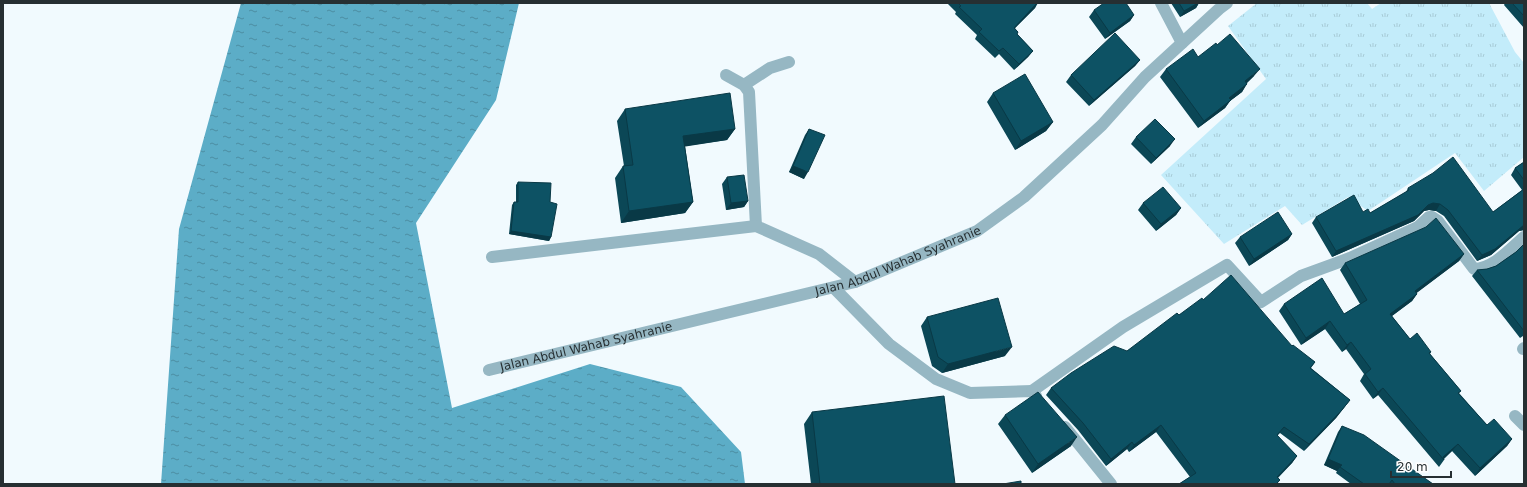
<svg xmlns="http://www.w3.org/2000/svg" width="1527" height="487" font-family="'DejaVu Sans',sans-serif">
<defs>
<pattern id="grass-tufts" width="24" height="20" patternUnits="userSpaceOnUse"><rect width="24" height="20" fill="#c3ecfa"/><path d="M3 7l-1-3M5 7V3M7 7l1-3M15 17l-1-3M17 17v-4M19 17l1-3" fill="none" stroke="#a7cbd7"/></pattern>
<pattern id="water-ripples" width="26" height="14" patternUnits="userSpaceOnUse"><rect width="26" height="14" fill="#5cadc7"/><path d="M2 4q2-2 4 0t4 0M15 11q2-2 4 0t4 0" fill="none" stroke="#4c8da2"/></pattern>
</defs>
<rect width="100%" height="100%" fill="#f1fafe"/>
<path fill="url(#grass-tufts)" d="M 1257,3 L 1367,3 L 1372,9 L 1381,3 L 1489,3 L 1515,52 L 1524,63 L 1524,157 L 1484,191 L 1455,153 L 1368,211 L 1348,197 L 1302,225 L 1285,206 L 1224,244 L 1161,175 L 1266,79 L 1228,26 Z"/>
<path fill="url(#water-ripples)" d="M 241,3 L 519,3 L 496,100 L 416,223 L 452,408 L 590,364 L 681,387 L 741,452 L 745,484 L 161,484 L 179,229 Z"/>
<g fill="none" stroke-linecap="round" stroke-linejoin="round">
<g stroke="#96b7c3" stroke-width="12">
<path d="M 1161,3 L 1182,43"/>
<path d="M 726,75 L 744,85 L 749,92 L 756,226"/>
<path d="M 744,85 L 770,68 L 789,62"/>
<path d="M 492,257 L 756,226 L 819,254 L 855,282"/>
<path d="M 834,288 L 889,344 L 936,379 L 970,393 L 1032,391 L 1036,396"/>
<path d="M 1523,349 L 1524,348"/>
<path id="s1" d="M 489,370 L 855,282 L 977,231 L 1024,197 L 1102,125 L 1145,77 L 1219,9 L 1227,3"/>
<path d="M 1032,391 L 1123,327 L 1227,265 L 1261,302 L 1301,276 L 1350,258 L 1418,227 L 1429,217 L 1432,217 L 1438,221 L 1474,269 C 1494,268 1510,249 1524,237"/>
<path d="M 1515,416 L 1524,425"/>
<path d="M 1065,427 L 1111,484"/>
</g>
</g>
<path fill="#0b4756" d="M 947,3 L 1038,3 L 1035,8 L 1015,28 L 1018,32 L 1017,34 L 1033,51 L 1028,57 L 1014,70 L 999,54 L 995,58 L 975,39 L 977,35 L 955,14 L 956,12 Z
M 1171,3 L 1199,3 L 1196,8 L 1180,17 Z
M 1505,3 L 1524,3 L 1524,28 L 1504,5 Z
M 1094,10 L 1134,15 L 1130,21 L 1105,39 L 1089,17 Z
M 1217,45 L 1254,76 L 1247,83 L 1242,92 L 1230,101 L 1225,108 L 1198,128 L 1160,77 L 1166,69 L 1198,57 Z
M 1140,60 L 1135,66 L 1089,106 L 1066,82 L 1071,75 Z
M 993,93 L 1053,122 L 1046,131 L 1015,150 L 987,102 Z
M 625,109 L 735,129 L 727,140 L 685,146 L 693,202 L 685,213 L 621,223 L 615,178 L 623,166 L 624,166 L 617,121 Z
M 809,129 L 804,179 L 789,172 L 805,135 Z
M 1136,137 L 1170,146 L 1151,164 L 1131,144 Z
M 1524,162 L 1524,230 L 1519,231 L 1491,255 L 1477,261 L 1444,216 L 1436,211 L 1429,210 L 1424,211 L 1414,221 L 1332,257 L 1312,223 L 1316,217 L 1363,212 L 1370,213 L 1406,192 L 1408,188 L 1493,212 L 1522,190 L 1511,175 L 1515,168 Z
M 727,177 L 748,201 L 744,207 L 726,210 L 722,184 Z
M 518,182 L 550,202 L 551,237 L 549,241 L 509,234 L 512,205 L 514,202 L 516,202 L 516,185 Z
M 1143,203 L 1181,208 L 1176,215 L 1156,231 L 1138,210 Z
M 1292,234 L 1288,240 L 1249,266 L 1235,243 L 1240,237 Z
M 1524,244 L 1524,338 L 1523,336 L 1520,338 L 1472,276 L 1477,270 L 1487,269 L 1496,266 L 1516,252 Z
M 1464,254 L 1459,261 L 1416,293 L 1417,294 L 1412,301 L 1392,316 L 1410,339 L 1431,352 L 1430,354 L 1461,391 L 1459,393 L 1487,425 L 1512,439 L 1507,446 L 1475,476 L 1452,451 L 1444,459 L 1444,460 L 1439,467 L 1378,395 L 1373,399 L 1360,381 L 1364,374 L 1346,349 L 1342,352 L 1325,329 L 1301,345 L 1279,311 L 1284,304 L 1344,314 L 1360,304 L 1340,270 L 1345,263 Z
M 1203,300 L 1292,346 L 1315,362 L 1311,368 L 1350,400 L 1336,418 L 1304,451 L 1280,433 L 1277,436 L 1297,456 L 1292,463 L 1278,478 L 1280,480 L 1277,484 L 1179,484 L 1190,477 L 1156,432 L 1129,452 L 1127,449 L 1106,466 L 1078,430 L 1046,395 L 1051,388 L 1127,351 L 1179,315 Z
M 927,317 L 1005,356 L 942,373 L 932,366 L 921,326 Z
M 812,412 L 955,484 L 811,484 L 804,424 Z
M 1005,415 L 1071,446 L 1032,473 L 998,424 Z
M 1342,426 L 1433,484 L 1351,484 L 1336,473 L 1337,471 L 1324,465 L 1338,432 Z"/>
<path fill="#093946" d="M 1037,3 L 1035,8 L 1009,34 L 1014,28 Z
M 1198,3 L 1199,3 L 1196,8 L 1180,17 L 1184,11 Z
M 1134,15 L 1130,21 L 1105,39 L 1110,33 Z
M 1033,51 L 1028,57 L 1014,70 L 1019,64 Z
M 1140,60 L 1135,66 L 1089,106 L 1094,100 Z
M 1260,69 L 1254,76 L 1240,89 L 1245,81 Z
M 1247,84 L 1242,92 L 1230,101 L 1225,108 L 1198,128 L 1204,121 L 1229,98 Z
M 1053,122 L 1046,131 L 1015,150 L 1021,141 Z
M 735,129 L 727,140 L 676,148 L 683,136 Z
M 1175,139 L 1170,146 L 1151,164 L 1156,158 Z
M 793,166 L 808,172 L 804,179 L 789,172 Z
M 748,201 L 744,207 L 726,210 L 731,203 Z
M 693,202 L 685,213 L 621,223 L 629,211 Z
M 1433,203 L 1440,204 L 1436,211 L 1429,210 L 1424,211 L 1414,221 L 1332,257 L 1336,251 Z
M 1181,208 L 1176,215 L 1156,231 L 1161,224 Z
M 1524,225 L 1524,230 L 1519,231 L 1491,255 L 1477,261 L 1482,255 Z
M 511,231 L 551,237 L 549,241 L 509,234 Z
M 1292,234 L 1288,240 L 1249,266 L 1254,259 Z
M 1464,254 L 1459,261 L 1410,298 L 1415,291 Z
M 1417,294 L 1412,301 L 1385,321 L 1390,314 Z
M 1330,321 L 1325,329 L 1301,345 L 1306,338 Z
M 1351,342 L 1346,349 L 1342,352 L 1347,345 Z
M 1012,347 L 1005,356 L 942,373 L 948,364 Z
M 1383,388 L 1378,395 L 1373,399 L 1378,392 Z
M 1350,400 L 1336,418 L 1304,451 L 1309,444 Z
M 1161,425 L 1156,432 L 1129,452 L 1134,445 Z
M 1077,437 L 1071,446 L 1032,473 L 1038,464 Z
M 1512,439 L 1507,446 L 1475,476 L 1480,468 Z
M 1132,442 L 1127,449 L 1106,466 L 1111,459 Z
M 1458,444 L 1452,451 L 1443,459 L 1443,457 Z
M 1297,456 L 1292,463 L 1272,483 L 1277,477 Z
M 1328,459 L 1342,465 L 1337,471 L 1324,465 Z"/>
<path fill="#0d5264" stroke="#093946" d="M 958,3 L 1037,3 L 1014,28 L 1018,32 L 1017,34 L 1033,51 L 1019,64 L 1003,48 L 999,51 L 979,32 L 982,29 L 959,7 L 961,6 Z
M 1104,3 L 1126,3 L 1134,15 L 1110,33 L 1094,10 Z
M 1179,3 L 1198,3 L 1184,11 Z
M 1512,3 L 1524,3 L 1524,16 Z
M 1115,33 L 1140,60 L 1094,100 L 1071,75 Z
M 1230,34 L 1260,69 L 1245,81 L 1247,84 L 1229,98 L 1231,100 L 1204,121 L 1166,69 L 1193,49 L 1198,57 L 1216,43 L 1217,45 Z
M 1025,74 L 1053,122 L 1021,141 L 993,93 Z
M 730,93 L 735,129 L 683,136 L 693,202 L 629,211 L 623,166 L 633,165 L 625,109 Z
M 1155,119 L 1175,139 L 1156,158 L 1136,137 Z
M 809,129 L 825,135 L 808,172 L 793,166 Z
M 1453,157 L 1493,212 L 1524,189 L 1524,225 L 1495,249 L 1482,255 L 1448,210 L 1440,204 L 1433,203 L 1428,205 L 1418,215 L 1336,251 L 1316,217 L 1354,195 L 1363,212 L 1368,209 L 1370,213 L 1409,190 L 1408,188 L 1433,173 Z
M 1524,162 L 1524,180 L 1515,168 Z
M 744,175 L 748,201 L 731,203 L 727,177 Z
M 518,182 L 551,183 L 550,202 L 557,204 L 551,237 L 511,231 L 514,202 L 518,202 Z
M 1163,187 L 1181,208 L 1161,224 L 1143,203 Z
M 1278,212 L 1292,234 L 1254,259 L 1240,237 Z
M 1436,218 L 1464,254 L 1415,291 L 1417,294 L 1390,314 L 1410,339 L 1417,333 L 1431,352 L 1429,353 L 1461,391 L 1458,393 L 1487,425 L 1494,419 L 1512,439 L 1480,468 L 1458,444 L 1443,457 L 1444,460 L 1383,388 L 1378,392 L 1365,374 L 1371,369 L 1351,342 L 1347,345 L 1330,321 L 1306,338 L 1284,304 L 1322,278 L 1344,314 L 1367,300 L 1345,263 L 1426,227 Z
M 1524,244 L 1524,331 L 1477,270 L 1487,269 L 1496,266 L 1516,252 Z
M 1231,275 L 1292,346 L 1293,345 L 1315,362 L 1310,368 L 1350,400 L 1341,411 L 1309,444 L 1284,427 L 1277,435 L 1297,456 L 1277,477 L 1280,480 L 1276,484 L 1179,484 L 1196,473 L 1161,425 L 1134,445 L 1132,442 L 1111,459 L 1083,423 L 1051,388 L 1071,373 L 1114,346 L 1127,351 L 1177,313 L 1179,315 L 1202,298 L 1203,300 Z
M 998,298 L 1012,347 L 948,364 L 938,357 L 927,317 Z
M 1038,392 L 1077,437 L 1038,464 L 1005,415 Z
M 944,396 L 955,484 L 820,484 L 812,412 Z
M 1342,426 L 1364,435 L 1433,484 L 1395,484 L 1392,480 L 1389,484 L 1364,484 L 1340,467 L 1342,465 L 1328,459 Z
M 1021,481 L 1021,484 L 1003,484 Z"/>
<g text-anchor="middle" stroke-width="4" stroke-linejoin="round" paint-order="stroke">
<g font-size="12" fill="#262f32" stroke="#fff">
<text dy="4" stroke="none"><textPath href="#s1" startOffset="424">Jalan Abdul Wahab Syahranie</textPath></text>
<text dy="4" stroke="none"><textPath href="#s1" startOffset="100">Jalan Abdul Wahab Syahranie</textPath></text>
</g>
</g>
<rect width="1527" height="487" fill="none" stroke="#262f32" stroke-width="8"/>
<path d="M1391 471v6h60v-6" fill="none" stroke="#262f32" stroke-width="2"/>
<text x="1397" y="471" font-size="12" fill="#262f32" stroke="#ffffff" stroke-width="3" paint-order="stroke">20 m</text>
</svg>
